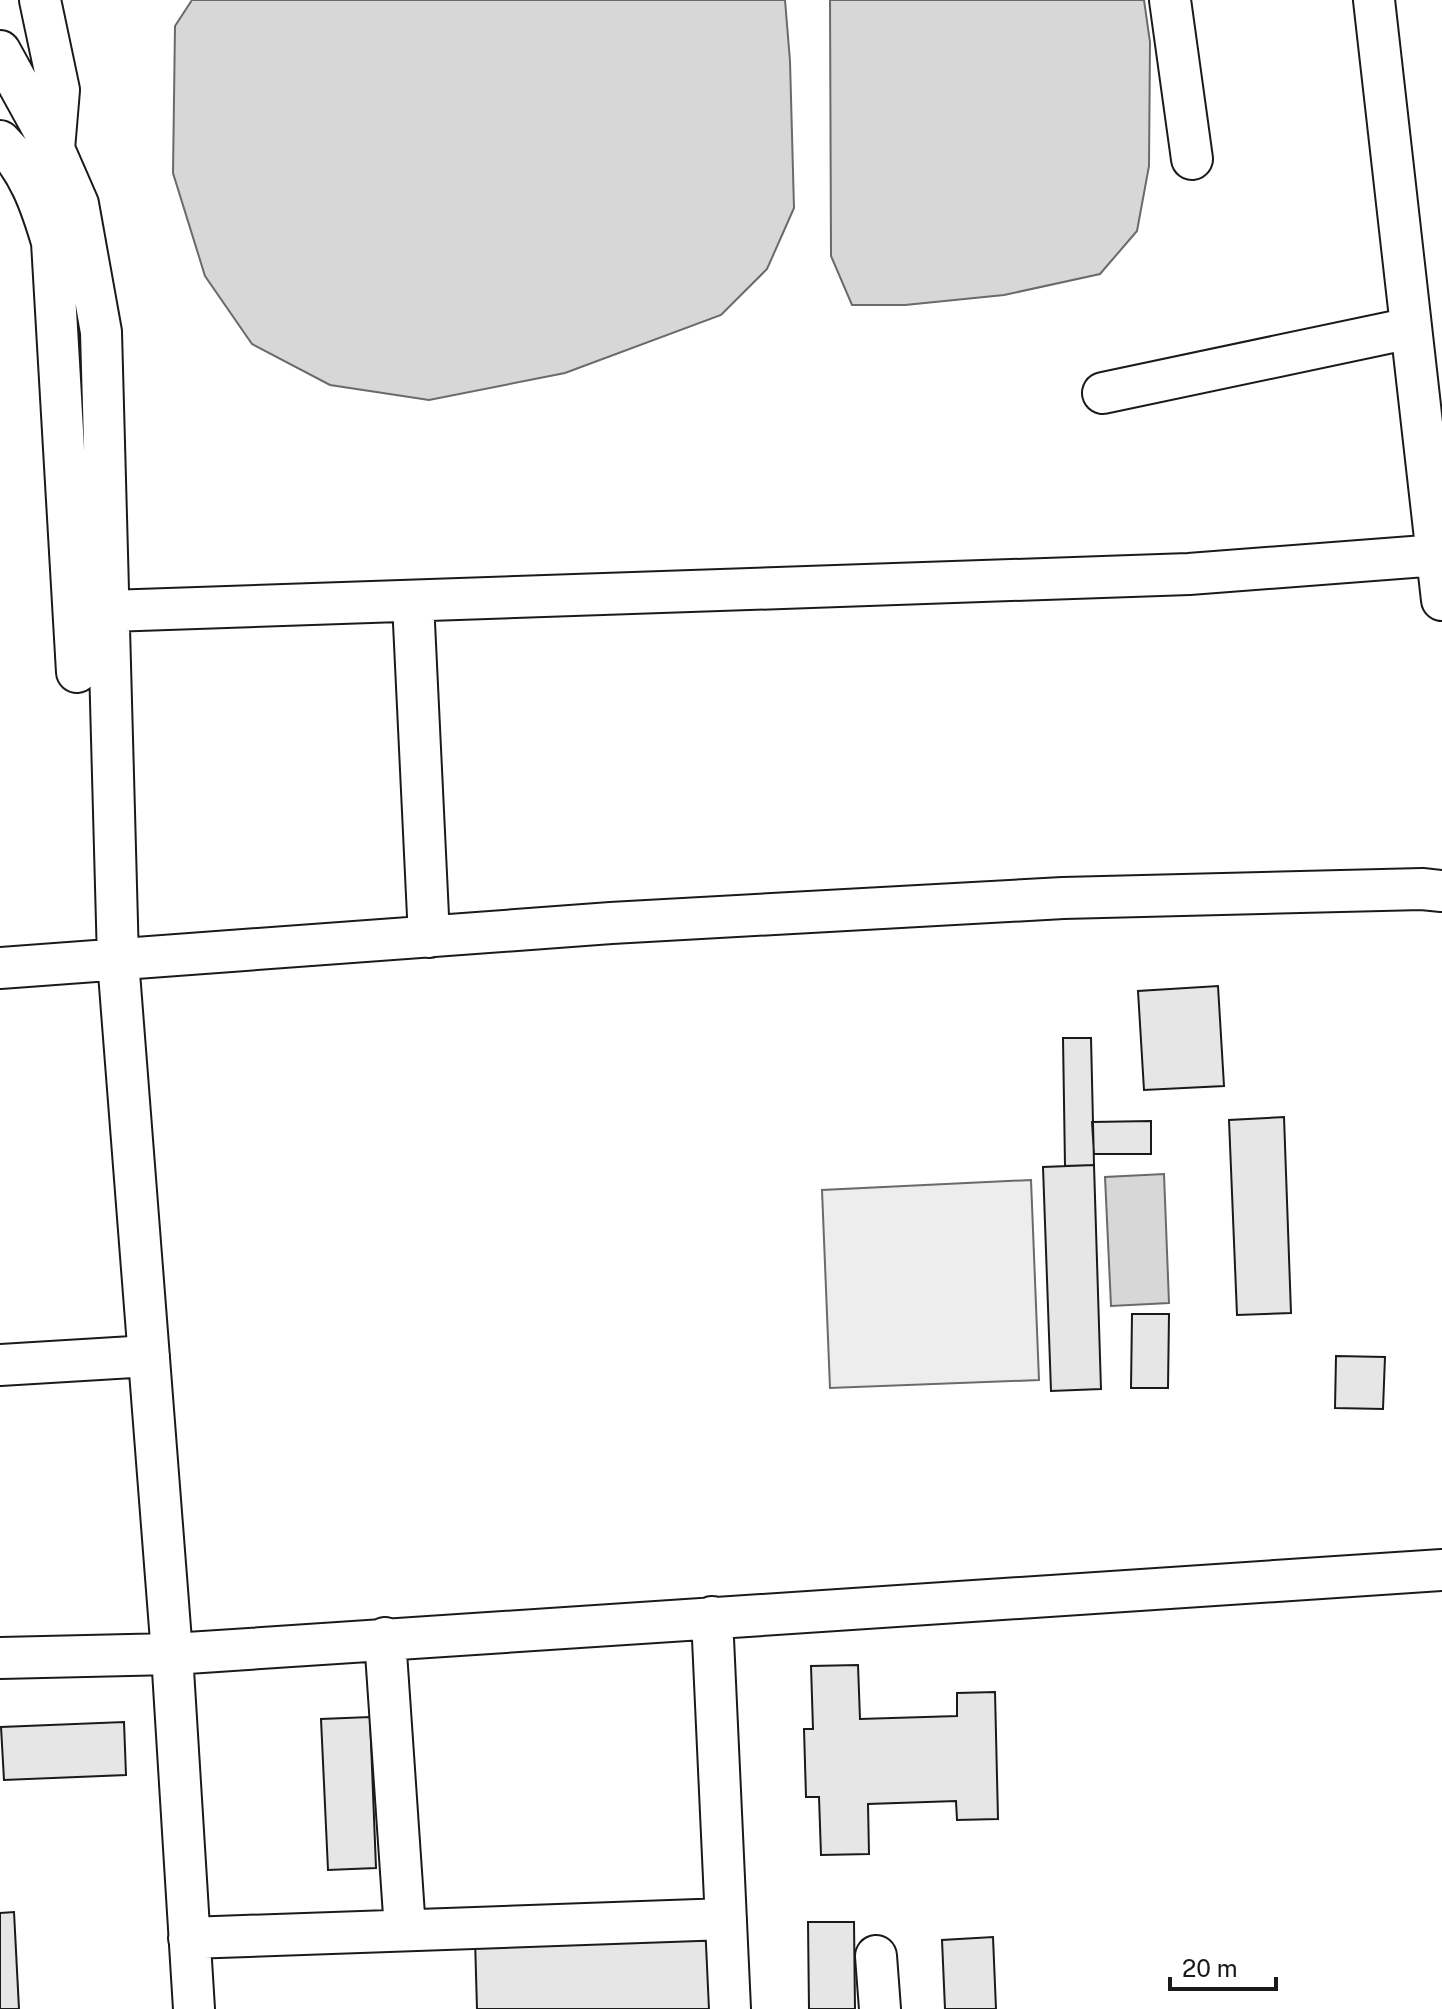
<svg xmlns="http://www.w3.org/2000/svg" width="1442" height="2009" font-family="'Public Sans',sans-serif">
<rect width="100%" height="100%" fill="#fff"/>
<path fill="#ededed" stroke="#6a6a6a" stroke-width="2" d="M 1031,1180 L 1039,1380 L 830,1388 L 822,1190 Z"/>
<path fill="#d7d7d7" stroke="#6a6a6a" stroke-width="2" d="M 192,0 L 785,0 L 790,61 L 794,208 L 767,269 L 721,315 L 565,373 L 429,400 L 330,385 L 252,344 L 205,276 L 173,173 L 175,26 Z
M 830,0 L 1144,0 L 1150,42 L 1149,166 L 1137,231 L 1100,274 L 1004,295 L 905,305 L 852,305 L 831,256 Z
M 1164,1174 L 1169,1303 L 1111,1306 L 1105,1177 Z"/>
<path fill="#e6e6e6" stroke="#1a1a1a" stroke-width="2" d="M 1218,986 L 1224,1086 L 1144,1090 L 1138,991 Z
M 1063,1038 L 1091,1038 L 1094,1165 L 1065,1166 Z
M 1284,1117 L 1291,1313 L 1237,1315 L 1229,1120 Z
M 1151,1121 L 1151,1154 L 1094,1154 L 1092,1122 Z
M 1094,1165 L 1101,1389 L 1051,1391 L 1043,1167 Z
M 1132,1314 L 1169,1314 L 1168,1388 L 1131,1388 Z
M 1336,1356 L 1385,1357 L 1383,1409 L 1335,1408 Z
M 858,1665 L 860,1719 L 957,1716 L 957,1693 L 995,1692 L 998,1819 L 957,1820 L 956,1801 L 868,1804 L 869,1854 L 821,1855 L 819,1797 L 806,1797 L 804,1729 L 813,1729 L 811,1666 Z
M 370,1717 L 376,1868 L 328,1870 L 321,1719 Z
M 124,1722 L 126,1775 L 4,1780 L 1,1727 Z
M 14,1912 L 19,2009 L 0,2009 L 0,1913 Z
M 808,1922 L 854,1922 L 855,2009 L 809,2009 Z
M 715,1932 L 717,2009 L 477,2009 L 475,1939 Z
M 993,1937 L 996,2009 L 945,2009 L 942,1940 Z"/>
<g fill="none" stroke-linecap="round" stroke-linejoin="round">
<defs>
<path id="minor" d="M 40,0 L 59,90 L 54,149
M 1170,0 L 1192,159
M 1374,0 L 1442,600
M 0,51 L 54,149 L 78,204 L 101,332 L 118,960 L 172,1654 L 194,2009
M 0,141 C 29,169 41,205 52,242 L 77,672
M 1103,393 L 1411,328
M 413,602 L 429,937
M 109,611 L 1189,574 L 1438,555
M 0,968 L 611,923 L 1063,898 L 1422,889 L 1442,891
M 0,1365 L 149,1356
M 712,1617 L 730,2009
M 385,1638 L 405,1930
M 0,1658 L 172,1654 L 1442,1570
M 189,1938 L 726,1919
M 876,1956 L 880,2009"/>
</defs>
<use href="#minor" stroke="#1a1a1a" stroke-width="44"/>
<use href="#minor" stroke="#fff" stroke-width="40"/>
</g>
<path d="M1170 1977v12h106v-12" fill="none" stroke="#1a1a1a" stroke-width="4"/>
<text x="1182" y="1977" font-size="24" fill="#1a1a1a" stroke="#ffffff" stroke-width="6" paint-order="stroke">20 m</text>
</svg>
